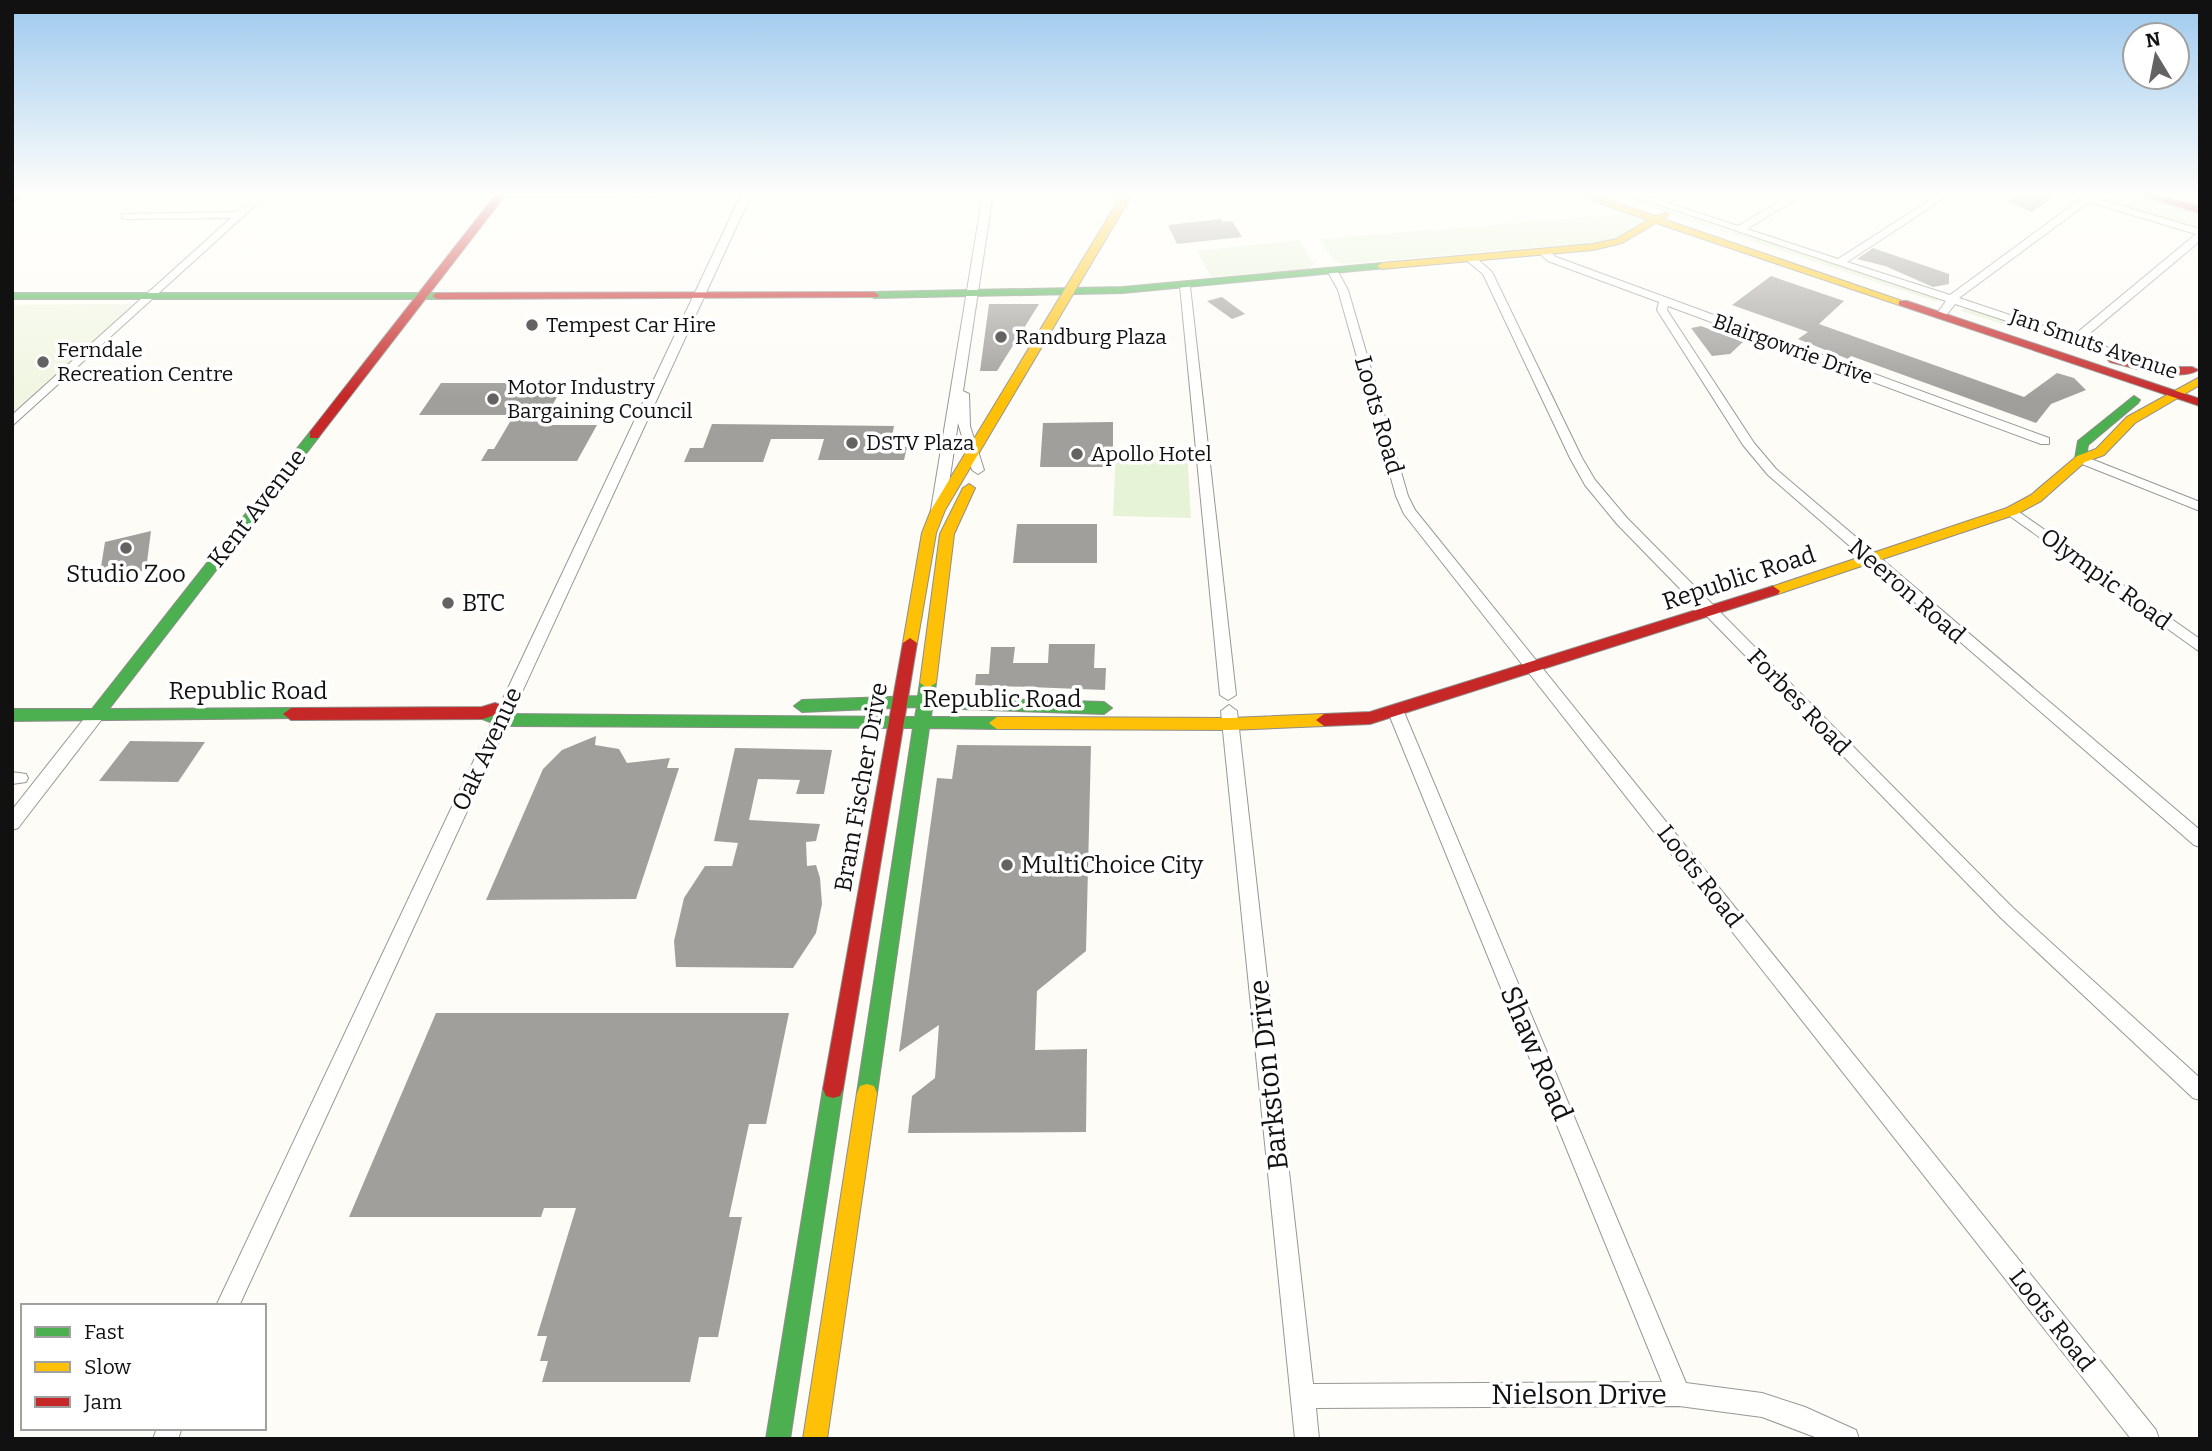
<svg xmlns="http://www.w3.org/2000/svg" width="2212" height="1451" font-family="Bitter,serif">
<rect width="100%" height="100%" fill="#fdfcf7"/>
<path fill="#e7f3d7" d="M 1606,193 L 1620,193 L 1732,233 L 1734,231 L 1940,297 L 1937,302 Z
M 2099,193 L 2135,193 L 2200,211 L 2200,231 L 2091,200 Z
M 1626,214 L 1639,219 L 1639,222 L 1619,236 L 1600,242 L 1344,264 L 1334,261 L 1320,239 Z
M 1299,240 L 1314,264 L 1308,269 L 1211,277 L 1197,251 Z
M 1966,307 L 2138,363 L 2094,353 L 1961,311 Z
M 1116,449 L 1187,449 L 1191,518 L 1113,516 Z"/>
<path fill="#f0f6e1" d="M 137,304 L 12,418 L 12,305 Z"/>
<path fill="#a19f9c" d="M 2023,193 L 2059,193 L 2032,212 L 2007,202 Z
M 1221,219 L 1223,222 L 1232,221 L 1242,237 L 1177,244 L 1168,225 Z
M 1873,248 L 1949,274 L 1949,284 L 1933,287 L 1885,266 L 1857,259 Z
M 1771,276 L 1844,301 L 1819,324 L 2024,397 L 2057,373 L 2074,378 L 2086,390 L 2051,404 L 2036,423 L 1851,356 L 1848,359 L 1798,339 L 1808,332 L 1732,305 Z
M 1222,297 L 1245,314 L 1232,319 L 1207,301 Z
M 989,304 L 1039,304 L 997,371 L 980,371 Z
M 1701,326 L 1743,342 L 1730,354 L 1712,356 L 1691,328 Z
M 441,383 L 565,383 L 541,425 L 597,425 L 577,461 L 481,461 L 488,449 L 494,449 L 514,415 L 419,415 Z
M 1113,422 L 1113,467 L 1040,467 L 1043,423 Z
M 712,424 L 894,426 L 890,447 L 907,447 L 904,460 L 818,460 L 824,439 L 771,439 L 763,462 L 684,462 L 690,448 L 703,448 Z
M 1017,524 L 1097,524 L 1097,563 L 1013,563 Z
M 151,531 L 146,570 L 129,574 L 130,566 L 100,573 L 105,542 Z
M 1049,644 L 1095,644 L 1094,668 L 1106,668 L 1105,690 L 975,685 L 976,674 L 989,674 L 991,647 L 1015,647 L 1013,663 L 1048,663 Z
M 596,736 L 595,745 L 619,749 L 627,763 L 670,758 L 667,768 L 679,768 L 636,899 L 486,900 L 543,769 L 562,750 Z
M 130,741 L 205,742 L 178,782 L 99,781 Z
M 957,745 L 1091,746 L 1086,951 L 1037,991 L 1035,1050 L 1087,1049 L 1086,1132 L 908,1133 L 912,1096 L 935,1078 L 939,1025 L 899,1052 L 937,778 L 952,779 Z
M 735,748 L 832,750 L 824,794 L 796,794 L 800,780 L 758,779 L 749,820 L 820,824 L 816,841 L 806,842 L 807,866 L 816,865 L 820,878 L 822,904 L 816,933 L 793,968 L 676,967 L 674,941 L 684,898 L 705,866 L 732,866 L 738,843 L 714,841 Z
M 436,1013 L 789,1013 L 766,1124 L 749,1124 L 729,1217 L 742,1217 L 718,1337 L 699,1337 L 690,1382 L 542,1382 L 548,1361 L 540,1361 L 547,1336 L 537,1336 L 576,1208 L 544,1208 L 541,1217 L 349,1217 Z"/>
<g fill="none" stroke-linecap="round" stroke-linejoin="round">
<defs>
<path id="street" d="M 259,193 L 269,193 L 12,426 L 12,415 L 231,218 L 125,219 L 122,218 L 122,214 L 237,212 Z
M 498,193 L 664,193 L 659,196 L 502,197 Z
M 742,193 L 752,193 L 239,1306 L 216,1306 Z
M 983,193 L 993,193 L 963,391 L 969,394 L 970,426 L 984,470 L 978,474 L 972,470 L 958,423 L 945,510 L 938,514 L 931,510 Z
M 1624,193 L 1638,193 L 1738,226 L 1794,193 L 1806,193 L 1747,229 L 1838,259 L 1941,193 L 1952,193 L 1847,262 L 1950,295 L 2089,193 L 2100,193 L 2094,198 L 2200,229 L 2200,241 L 2083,339 L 2121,352 L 2123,354 L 2117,357 L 1955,304 L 1945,317 L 1937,317 L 1936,315 L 1946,301 ZM 2089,202 L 2196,234 L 2073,336 L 1959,298 Z
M 1540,250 L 1548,250 L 1556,257 L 2049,438 L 2049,444 L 2041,444 L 1668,306 L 1667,310 L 1754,443 L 1776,469 L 2200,830 L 2200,847 L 2194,845 L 1768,475 L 1743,445 L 1657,310 L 1659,302 L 1548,261 L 1540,254 Z
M 1466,256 L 1474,256 L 1492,272 L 1582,458 L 1595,480 L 1627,518 L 2013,908 L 2200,1078 L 2200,1100 L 2193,1098 L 2001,918 L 1617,524 L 1585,485 L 1570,458 L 1483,274 L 1466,260 Z
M 1329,270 L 1337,270 L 1348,290 L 1408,496 L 1415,510 L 2156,1430 L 2159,1439 L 2131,1439 L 1404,514 L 1396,496 L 1338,290 L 1328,272 Z
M 1185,283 L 1190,286 L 1236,695 L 1228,700 L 1220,695 L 1180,286 Z
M 2081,455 L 2200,502 L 2200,511 L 2077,462 L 2077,456 Z
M 2012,507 L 2200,639 L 2200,652 L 2007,514 L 2005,511 Z
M 1229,705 L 1237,711 L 1313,1384 L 1662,1382 L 1388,712 L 1396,706 L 1404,712 L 1686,1383 L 1762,1393 L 1805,1407 L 1856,1430 L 1859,1439 L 1820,1439 L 1762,1417 L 1679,1406 L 1316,1408 L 1319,1439 L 1295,1439 L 1221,711 Z
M 96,709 L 104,715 L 102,719 L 18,828 L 12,830 L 12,810 L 90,711 Z
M 12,772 L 26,774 L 28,778 L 26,782 L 12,784 Z
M 157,1428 L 182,1428 L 178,1439 L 153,1439 Z"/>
<path id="fast" d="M 1382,263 L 1387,266 L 1386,268 L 1123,293 L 874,298 L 869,295 L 874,292 L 1123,287 Z
M 12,293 L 437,293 L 442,296 L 437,299 L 12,299 Z
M 2134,396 L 2140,400 L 2138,403 L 2088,445 L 2085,462 L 2077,462 L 2075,459 L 2078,441 Z
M 314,431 L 320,435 L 318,438 L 109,709 L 291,708 L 297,710 L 299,714 L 297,718 L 12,721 L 12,709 L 92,709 L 310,432 Z
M 928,678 L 936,683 L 934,697 L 1104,702 L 1112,708 L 1104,714 L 932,708 L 931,717 L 997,717 L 1005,723 L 997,729 L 929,728 L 877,1093 L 874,1100 L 867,1102 L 860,1100 L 857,1093 L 913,728 L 501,726 L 477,717 L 475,713 L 483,707 L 502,714 L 915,717 L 917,707 L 802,712 L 794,706 L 802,700 L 918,696 L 920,683 Z
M 833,1080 L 840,1082 L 843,1089 L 790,1439 L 766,1439 L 823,1089 L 826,1082 Z"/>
<path id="slow" d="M 1123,193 L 1133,193 L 945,510 L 936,533 L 917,643 L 915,647 L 905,647 L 903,643 L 922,533 L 931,510 Z
M 1572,193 L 1586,193 L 1655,216 L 1666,213 L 1668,215 L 1663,219 L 1908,303 L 1899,305 L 1656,223 L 1622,243 L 1593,250 L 1382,269 L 1377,266 L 1382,263 L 1593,244 L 1616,239 L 1648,220 Z
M 2200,377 L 2200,385 L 2135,423 L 2104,455 L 2085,462 L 2041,501 L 2017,514 L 1778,594 L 1768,594 L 1766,591 L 1768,588 L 2007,508 L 2031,495 L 2077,456 L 2096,449 L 2127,417 Z
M 969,484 L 975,488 L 954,534 L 936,683 L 928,688 L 920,683 L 940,534 L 963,488 Z
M 1324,714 L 1332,720 L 1324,726 L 1231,730 L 997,729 L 989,723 L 997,717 L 1231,718 Z
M 867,1084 L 874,1086 L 877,1093 L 827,1439 L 803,1439 L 857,1093 L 860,1086 Z"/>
<path id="jam" d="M 17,193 L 28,193 L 12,203 L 12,196 Z
M 497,193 L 507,193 L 318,438 L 310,438 L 310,432 Z
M 2133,193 L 2148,193 L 2200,207 L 2200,213 Z
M 874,292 L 879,295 L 878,297 L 437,299 L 432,296 L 437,293 Z
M 1899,301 L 1907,301 L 2200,399 L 2200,406 L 1899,305 Z
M 2114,357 L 2162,367 L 2192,367 L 2198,370 C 2181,382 2130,367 2110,362 L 2108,360 Z
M 1773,586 L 1780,591 L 1778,594 L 1370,724 L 1324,726 L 1316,720 L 1324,714 L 1370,712 Z
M 910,638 L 917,643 L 843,1089 L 840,1096 L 833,1098 L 826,1096 L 823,1089 L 903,643 Z
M 495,703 L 500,705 L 503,709 L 500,713 L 483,719 L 291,720 L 283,714 L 291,708 L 482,707 Z"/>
</defs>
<use href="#street" stroke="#979795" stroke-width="2"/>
<use href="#fast" stroke="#8e8d8b" stroke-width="2"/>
<use href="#slow" stroke="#8e8d8b" stroke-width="2"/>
<use href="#jam" stroke="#8e8d8b" stroke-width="2"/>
<use href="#street" fill="#fffffe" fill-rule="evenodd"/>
<use href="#fast" fill="#4caf50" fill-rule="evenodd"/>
<use href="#slow" fill="#ffc107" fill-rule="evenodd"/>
<use href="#jam" fill="#c62828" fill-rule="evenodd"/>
</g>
<linearGradient id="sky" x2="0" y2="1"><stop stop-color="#9dc9ee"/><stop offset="0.49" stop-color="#fefefb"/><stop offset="1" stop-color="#fefefb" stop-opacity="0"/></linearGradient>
<rect width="2212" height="396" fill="url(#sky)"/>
<g fill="#646362" stroke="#fff" stroke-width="2.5">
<circle cx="532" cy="325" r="7"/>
<circle cx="1001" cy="337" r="7"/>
<circle cx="43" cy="362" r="7"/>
<circle cx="493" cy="399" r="7"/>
<circle cx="852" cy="443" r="7"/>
<circle cx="1077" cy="454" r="7"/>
<circle cx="126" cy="548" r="7"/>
<circle cx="448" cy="603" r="7"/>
<circle cx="1007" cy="865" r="7"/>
</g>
<g text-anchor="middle" stroke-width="7" stroke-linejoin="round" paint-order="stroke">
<g font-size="21" fill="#111" stroke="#fff" text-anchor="start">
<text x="546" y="332">Tempest Car Hire</text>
<text x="1015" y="344">Randburg Plaza</text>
<text x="57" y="357">Ferndale<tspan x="57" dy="24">Recreation Centre</tspan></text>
<text x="507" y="394">Motor Industry<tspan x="507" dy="24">Bargaining Council</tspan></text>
<text x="866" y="450">DSTV Plaza</text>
<text x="1091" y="461">Apollo Hotel</text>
</g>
<g font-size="21" fill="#111" stroke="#fff">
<text transform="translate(2094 344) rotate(19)" y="7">Jan Smuts Avenue</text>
<text transform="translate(1793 349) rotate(20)" y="7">Blairgowrie Drive</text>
</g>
<g font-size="24" fill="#111" stroke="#fff">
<text transform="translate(1379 415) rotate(74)" y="8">Loots Road</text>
<text transform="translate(257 508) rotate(-52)" y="8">Kent Avenue</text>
<text transform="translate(1739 578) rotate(-18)" y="8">Republic Road</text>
<text transform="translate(2106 579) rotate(36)" y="8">Olympic Road</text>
<text transform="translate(1907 591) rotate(41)" y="8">Neeron Road</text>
<text x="248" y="699">Republic Road</text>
<text x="1002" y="707">Republic Road</text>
<text transform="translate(1799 702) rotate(46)" y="8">Forbes Road</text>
<text transform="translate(487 749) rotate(-65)" y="8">Oak Avenue</text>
<text transform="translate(861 787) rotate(-80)" y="8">Bram Fischer Drive</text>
<text transform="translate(1700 876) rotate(52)" y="8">Loots Road</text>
<text transform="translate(2052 1320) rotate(52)" y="8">Loots Road</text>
</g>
<g font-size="24" fill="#111" stroke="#fff" text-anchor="start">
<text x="126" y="582" text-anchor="middle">Studio Zoo</text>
<text x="462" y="611">BTC</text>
<text x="1021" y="873">MultiChoice City</text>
</g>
<g font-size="28" fill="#111" stroke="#fff">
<text transform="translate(1537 1053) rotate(67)" y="10">Shaw Road</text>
<text transform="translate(1268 1075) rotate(-96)" y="10">Barkston Drive</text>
<text x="1579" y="1404">Nielson Drive</text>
</g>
</g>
<rect width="2212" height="1451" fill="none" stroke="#111111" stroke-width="28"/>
<rect x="21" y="1304" width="245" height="126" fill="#ffffff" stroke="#a0a0a0" stroke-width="2"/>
<rect x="35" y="1327" width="35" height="10" fill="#4caf50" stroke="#a0a0a0" stroke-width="2"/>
<text x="84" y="1339" font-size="21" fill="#111111">Fast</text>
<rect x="35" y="1362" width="35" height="10" fill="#ffc107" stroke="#a0a0a0" stroke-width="2"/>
<text x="84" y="1374" font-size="21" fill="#111111">Slow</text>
<rect x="35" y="1397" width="35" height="10" fill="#c62828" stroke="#a0a0a0" stroke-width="2"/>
<text x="84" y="1409" font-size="21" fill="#111111">Jam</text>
<g transform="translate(2156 56) rotate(350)"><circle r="33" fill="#ffffff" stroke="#a0a0a0" stroke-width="2"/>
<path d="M0-5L12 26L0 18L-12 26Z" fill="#646362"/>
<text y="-10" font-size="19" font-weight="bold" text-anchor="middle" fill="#111111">N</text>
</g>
</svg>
